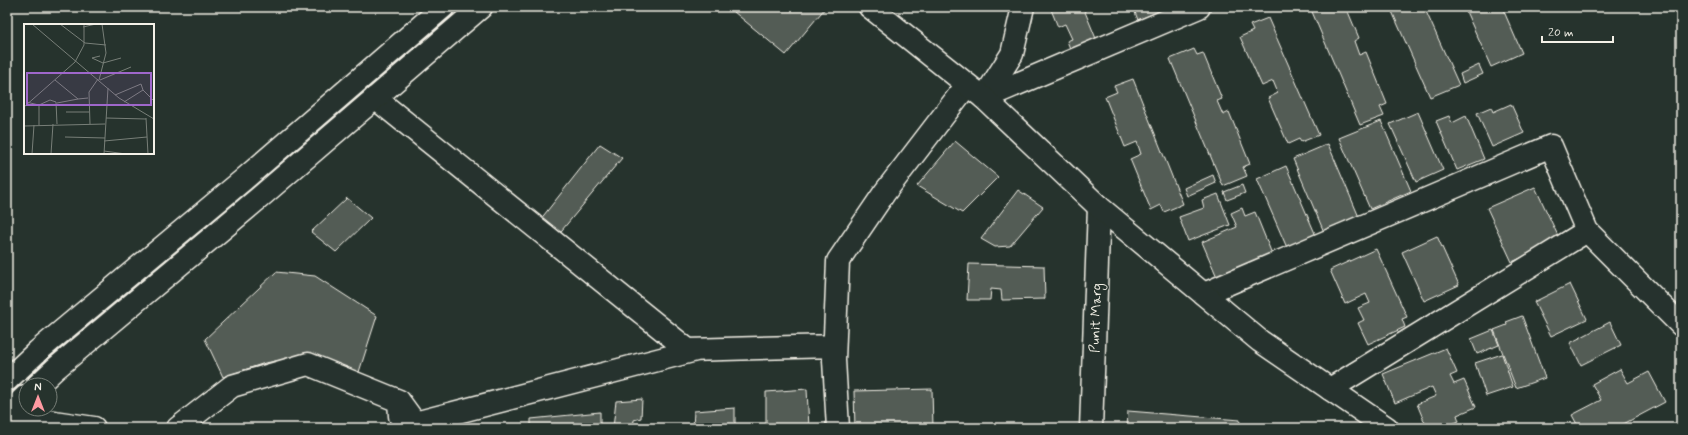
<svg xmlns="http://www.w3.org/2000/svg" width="1688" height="435" font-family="Mynerve,sans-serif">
<rect width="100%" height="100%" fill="#26332d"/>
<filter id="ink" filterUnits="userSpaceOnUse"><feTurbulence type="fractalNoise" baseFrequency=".025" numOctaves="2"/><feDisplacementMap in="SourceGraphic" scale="8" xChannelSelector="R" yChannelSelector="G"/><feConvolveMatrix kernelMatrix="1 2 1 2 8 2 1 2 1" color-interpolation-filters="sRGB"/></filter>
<g filter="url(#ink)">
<path fill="#525c55" stroke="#f4f1e8" d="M 728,7 L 826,7 L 786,55 Z
M 1050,7 L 1083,7 L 1097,41 L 1071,51 L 1067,41 L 1072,39 L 1065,24 L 1058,27 Z
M 1133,7 L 1161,7 L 1162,10 L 1138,20 Z
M 1310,7 L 1346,7 L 1359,38 L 1354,41 L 1359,55 L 1366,52 L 1387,104 L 1380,107 L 1384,116 L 1360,125 Z
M 1390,7 L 1424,7 L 1459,85 L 1430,97 Z
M 1464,7 L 1502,7 L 1522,53 L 1491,67 Z
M 1268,18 L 1319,135 L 1301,142 L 1299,139 L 1288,144 L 1268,98 L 1278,93 L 1273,81 L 1262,86 L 1240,37 L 1253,31 L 1250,25 Z
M 1194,49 L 1197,55 L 1203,53 L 1222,99 L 1217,101 L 1223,115 L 1229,112 L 1250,164 L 1243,167 L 1247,176 L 1223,186 L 1170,59 Z
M 1479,65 L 1483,74 L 1463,83 L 1460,74 Z
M 1133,79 L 1183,204 L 1164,212 L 1161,205 L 1151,210 L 1130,159 L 1141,154 L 1137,142 L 1125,147 L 1105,97 L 1117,92 L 1114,86 Z
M 1511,104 L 1524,133 L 1492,147 L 1477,113 L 1491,107 L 1493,112 Z
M 1418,112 L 1443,170 L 1416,182 L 1390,124 Z
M 1449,116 L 1452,123 L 1466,116 L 1484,159 L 1457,170 L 1436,121 Z
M 1381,121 L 1411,191 L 1370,209 L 1339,138 Z
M 955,141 L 998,177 L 962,213 L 917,186 Z
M 600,144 L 622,158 L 557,236 L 540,220 Z
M 1328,144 L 1359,217 L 1324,232 L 1293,159 Z
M 1286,166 L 1317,238 L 1288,250 L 1257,179 Z
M 1213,175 L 1216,183 L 1187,196 L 1184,188 Z
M 1242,185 L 1245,193 L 1227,200 L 1224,192 Z
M 1535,187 L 1560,240 L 1512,262 L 1487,208 Z
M 1018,190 L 1043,207 L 1010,246 L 995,247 L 981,239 Z
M 1218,194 L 1230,225 L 1188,241 L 1179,217 L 1204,208 L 1202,200 Z
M 347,198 L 371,218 L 336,252 L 311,232 Z
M 1242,208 L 1245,216 L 1255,212 L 1272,254 L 1217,277 L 1202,242 L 1237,227 L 1231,213 Z
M 1437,236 L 1459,285 L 1424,301 L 1402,252 Z
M 1376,249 L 1407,317 L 1402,319 L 1405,327 L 1368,344 L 1358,323 L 1364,320 L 1358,308 L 1370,303 L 1366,294 L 1345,304 L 1330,270 Z
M 969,264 L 1044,266 L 1045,299 L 1002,300 L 1001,290 L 991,289 L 990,300 L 967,300 Z
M 276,272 L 315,276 L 377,316 L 359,372 L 293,358 L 265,363 L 223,377 L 205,339 Z
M 1570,284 L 1587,319 L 1551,336 L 1534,302 Z
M 1522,316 L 1545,378 L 1516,388 L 1494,330 L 1507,325 L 1506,322 Z
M 1610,322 L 1621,345 L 1581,365 L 1570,343 Z
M 1493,330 L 1499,345 L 1477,354 L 1471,339 Z
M 1446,348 L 1457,373 L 1450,376 L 1454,384 L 1464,380 L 1476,407 L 1457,415 L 1459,421 L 1443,428 L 1427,428 L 1417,404 L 1436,396 L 1432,387 L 1395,403 L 1383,374 Z
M 1502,354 L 1513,387 L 1486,396 L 1475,363 Z
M 1620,369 L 1628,383 L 1649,372 L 1665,402 L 1616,428 L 1579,428 L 1572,415 L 1601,400 L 1592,384 Z
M 807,389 L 809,428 L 766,428 L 766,392 Z
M 932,389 L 933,428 L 855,428 L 854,391 Z
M 642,399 L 641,418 L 634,420 L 633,428 L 613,428 L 616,401 Z
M 735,408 L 735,428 L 693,428 L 694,411 Z
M 1128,411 L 1240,420 L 1239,428 L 1127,428 Z
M 600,412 L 600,428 L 531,428 L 531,419 Z"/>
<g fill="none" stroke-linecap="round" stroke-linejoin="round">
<defs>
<path id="street" d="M 375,98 L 688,350 L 834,346
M 984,98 L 1199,7
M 984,98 L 1012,54 L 1023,7
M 1587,231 L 1681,325
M 1204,294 L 1551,146 L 1587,231 L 1330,389
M 399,401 L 415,423 L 696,350
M 7,415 L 94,428
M 178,428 L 232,386 L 308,364 L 399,401 L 400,416
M 838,428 L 834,360 L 838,261 L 885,192 L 967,85
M 1091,428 L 1099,207"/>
<path id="secondary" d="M 870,7 L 984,98 L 1099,207 L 1260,341 L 1387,428
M 7,380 L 38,351 L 243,180 L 443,7
M 38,385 L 55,369 L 259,198 L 481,7
M 7,414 L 26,396"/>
</defs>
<use href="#street" stroke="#f4f1e8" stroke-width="25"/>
<use href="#secondary" stroke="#f4f1e8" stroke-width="25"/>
<use href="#street" stroke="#26332d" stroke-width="22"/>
<use href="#secondary" stroke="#26332d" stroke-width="22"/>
</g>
</g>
<g text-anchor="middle" stroke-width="3" stroke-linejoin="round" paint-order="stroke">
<g font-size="14" fill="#f4f1e8" stroke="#26332d">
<text transform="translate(1095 318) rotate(-88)" y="5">Punit Marg</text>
</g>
</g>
<g transform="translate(24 24)">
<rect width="130" height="130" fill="#26332d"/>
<path fill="none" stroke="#787f78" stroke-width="1" d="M 8,0 L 95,74 L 130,95M 36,0 L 61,19 L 82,21M 59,3 L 72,0M 76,32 L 68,34 L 79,39 L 97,34M 31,56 L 54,75 L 64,74M 75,56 L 82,29 L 78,0M 76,56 L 107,43M 119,66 L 130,77M 91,71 L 117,60 L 119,66 L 100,78M 2,78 L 15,81 L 26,76 L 32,78 L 33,100M 33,79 L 54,75M 15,81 L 15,101M 0,83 L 51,38 L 60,21 L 60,0M 42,88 L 65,88M 82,94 L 122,95M 122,94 L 124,130M 66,100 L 65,68 L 74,55M 0,102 L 81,100M 41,113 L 81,114M 80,117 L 123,113M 80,127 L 102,130M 8,130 L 10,101M 27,130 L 29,100M 80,130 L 84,64"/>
<path fill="#9f67cb" fill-opacity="0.15" stroke="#9f67cb" stroke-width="2" d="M 3,49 L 127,49 L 127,81 L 3,81 Z"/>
<rect width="130" height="130" fill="none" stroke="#f4f1e8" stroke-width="2"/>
</g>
<rect width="1688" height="435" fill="none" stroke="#26332d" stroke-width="24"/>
<rect x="12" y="12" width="1664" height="411" fill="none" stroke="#f4f1e8" stroke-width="1.5" filter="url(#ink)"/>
<g transform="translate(38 397)"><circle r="19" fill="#26332d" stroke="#787f78"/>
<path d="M0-3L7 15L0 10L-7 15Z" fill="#ff9aa2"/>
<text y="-6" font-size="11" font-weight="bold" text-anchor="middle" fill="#f4f1e8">N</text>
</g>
<path d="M1542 36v6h71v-6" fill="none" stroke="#f4f1e8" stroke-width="2"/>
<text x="1548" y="36" font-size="12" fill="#f4f1e8" stroke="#26332d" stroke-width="3" paint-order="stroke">20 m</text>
</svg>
